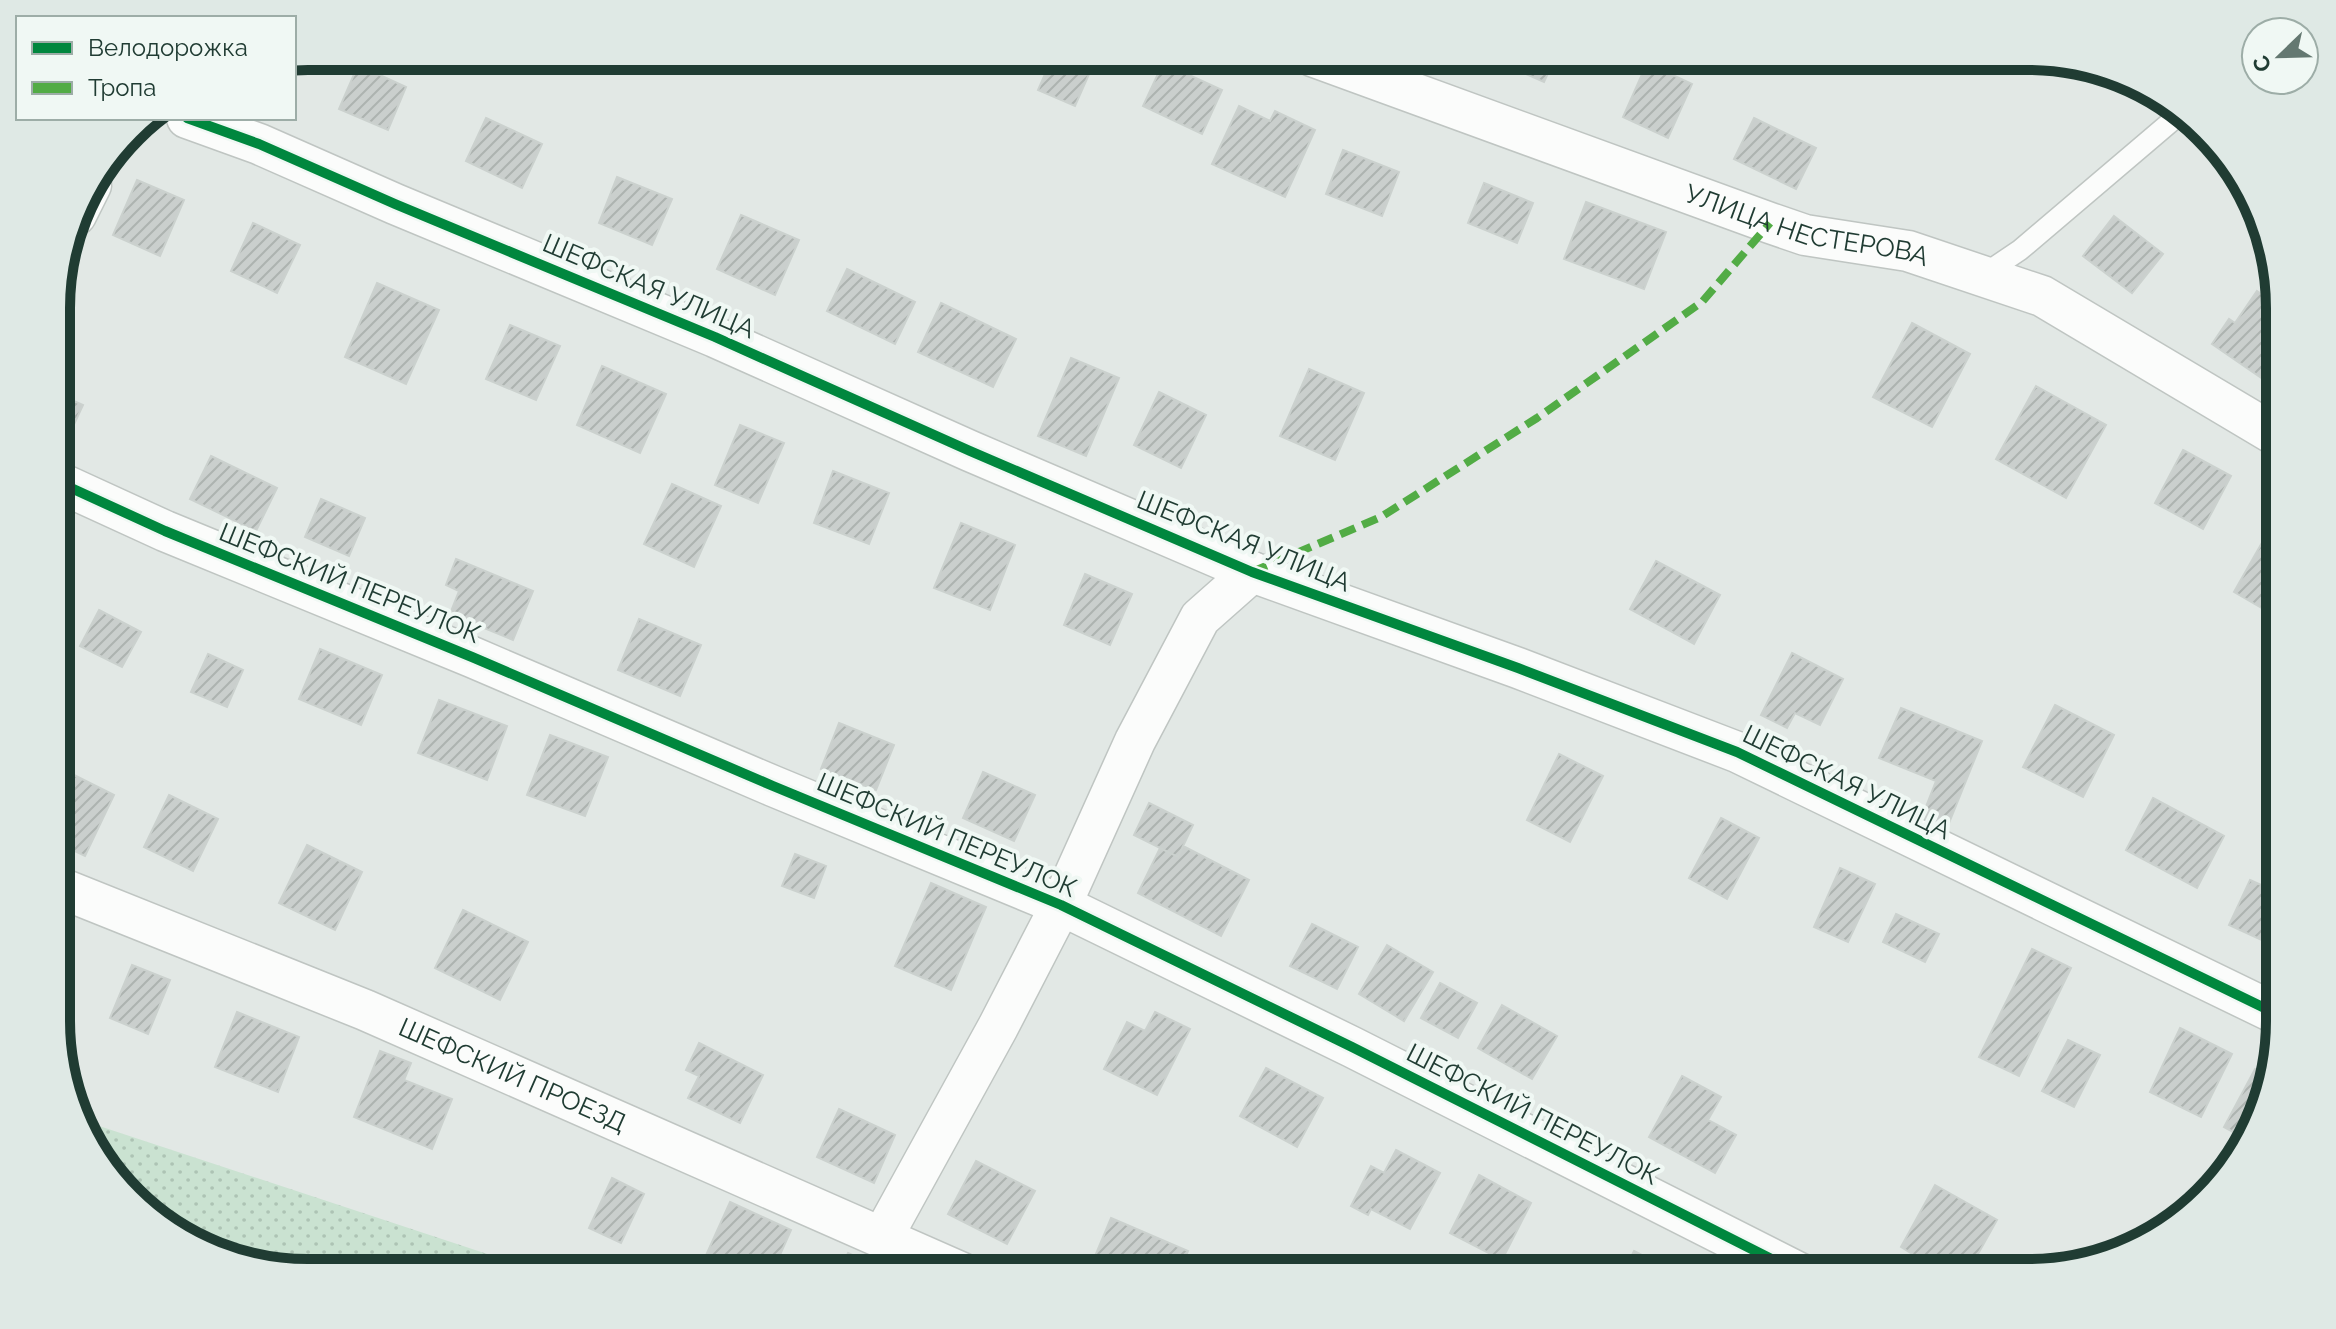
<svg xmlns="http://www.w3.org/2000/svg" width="2336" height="1329" font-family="Raleway,sans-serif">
<defs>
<pattern id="grass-dots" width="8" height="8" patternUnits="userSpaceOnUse" patternTransform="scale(2)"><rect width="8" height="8" fill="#cae2d1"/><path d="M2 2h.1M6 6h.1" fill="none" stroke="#adc3b4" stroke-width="1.8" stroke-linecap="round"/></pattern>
<pattern id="building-hatch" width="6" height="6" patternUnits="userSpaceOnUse" patternTransform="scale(2)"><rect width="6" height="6" fill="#cacfcd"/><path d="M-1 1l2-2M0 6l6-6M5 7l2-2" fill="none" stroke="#adb3b0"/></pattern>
</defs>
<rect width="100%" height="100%" fill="#e2e8e5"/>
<path fill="url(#grass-dots)" d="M 84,1121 L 545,1273 L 307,1273 L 182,1239 L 99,1161 Z"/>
<path fill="url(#building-hatch)" stroke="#cbd1ce" stroke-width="2" d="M 1053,56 L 1097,56 L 1075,106 L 1038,90 Z
M 1498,56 L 1556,56 L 1544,82 L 1496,61 Z
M 1163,63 L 1222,90 L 1202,134 L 1143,106 Z
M 1647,63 L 1692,84 L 1668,138 L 1623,117 Z
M 358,65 L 406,87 L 388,130 L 339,109 Z
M 1239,106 L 1270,121 L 1275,111 L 1315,130 L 1285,197 L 1212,164 Z
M 486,118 L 542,144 L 522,188 L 466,161 Z
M 1754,118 L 1816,148 L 1796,189 L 1734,159 Z
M 1343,150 L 1399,172 L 1382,216 L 1326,194 Z
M 617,177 L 672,199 L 652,245 L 599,223 Z
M 137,180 L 184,200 L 160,256 L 113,235 Z
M 1484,183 L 1533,203 L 1517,243 L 1468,223 Z
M 1586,202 L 1666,232 L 1644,289 L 1564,259 Z
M 741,215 L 799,240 L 775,295 L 717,269 Z
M 2114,216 L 2163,254 L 2132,293 L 2083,256 Z
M 253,223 L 300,245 L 277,293 L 231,271 Z
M 847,269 L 915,302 L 895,344 L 827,311 Z
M 377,283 L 439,310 L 406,384 L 345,357 Z
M 2257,291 L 2279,306 L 2279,356 L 2263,379 L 2212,344 L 2229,319 L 2235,323 Z
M 941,303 L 1016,339 L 993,387 L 918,352 Z
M 1912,323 L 1970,354 L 1932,427 L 1873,397 Z
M 510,325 L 560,346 L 536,400 L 486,379 Z
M 1071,358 L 1119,378 L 1086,456 L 1038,436 Z
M 602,366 L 666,394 L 640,453 L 577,425 Z
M 1309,369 L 1364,393 L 1335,460 L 1280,436 Z
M 2036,386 L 2106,425 L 2066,498 L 1996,459 Z
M 1159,392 L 1206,415 L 1181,468 L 1134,445 Z
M 58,394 L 83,405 L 64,446 L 58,443 Z
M 740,425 L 784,443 L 758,503 L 715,485 Z
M 2183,450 L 2231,476 L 2203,529 L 2155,503 Z
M 211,456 L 277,488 L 256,531 L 190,499 Z
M 833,471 L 889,493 L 869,544 L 814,523 Z
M 672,484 L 721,506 L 694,567 L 644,544 Z
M 321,499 L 365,518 L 349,556 L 305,537 Z
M 961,523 L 1015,545 L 990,610 L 934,588 Z
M 2263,541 L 2279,551 L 2279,618 L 2234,592 Z
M 456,559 L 533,591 L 513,640 L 450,614 L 459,591 L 446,585 Z
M 1656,561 L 1720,595 L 1694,644 L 1630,609 Z
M 1085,574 L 1132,594 L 1110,645 L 1064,625 Z
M 99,610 L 141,632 L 122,667 L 80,646 Z
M 639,619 L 701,645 L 680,696 L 618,670 Z
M 320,649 L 382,675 L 361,725 L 299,699 Z
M 1792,653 L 1843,679 L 1820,725 L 1795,713 L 1787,728 L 1761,715 Z
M 208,654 L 243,670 L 227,707 L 191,692 Z
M 439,700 L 507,726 L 487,780 L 418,753 Z
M 2055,705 L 2114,735 L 2083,797 L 2023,767 Z
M 1901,708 L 1982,741 L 1947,828 L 1922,817 L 1936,781 L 1879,758 Z
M 839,723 L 894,745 L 876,790 L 821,769 Z
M 550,735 L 608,757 L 585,816 L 527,795 Z
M 1559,754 L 1603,776 L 1570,842 L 1527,820 Z
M 58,767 L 114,795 L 85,856 L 58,843 Z
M 983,772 L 1035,795 L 1014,841 L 963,818 Z
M 169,795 L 218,819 L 193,871 L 144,847 Z
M 2153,798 L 2224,836 L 2197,888 L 2126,850 Z
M 1149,803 L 1193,825 L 1178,857 L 1134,835 Z
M 1721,818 L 1759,838 L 1727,899 L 1689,878 Z
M 307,845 L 362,872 L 335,930 L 279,903 Z
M 1183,846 L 1249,880 L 1221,936 L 1138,893 L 1160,848 L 1178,857 Z
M 795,854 L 826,866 L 814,898 L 782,886 Z
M 1840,868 L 1875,884 L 1848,942 L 1814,927 Z
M 2250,880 L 2279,893 L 2279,948 L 2229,925 Z
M 931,883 L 986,907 L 951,990 L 895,966 Z
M 463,910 L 528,942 L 500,1000 L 435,968 Z
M 1896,914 L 1939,934 L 1925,962 L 1883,942 Z
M 1312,924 L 1358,947 L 1337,989 L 1290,966 Z
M 1387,945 L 1433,972 L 1404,1021 L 1359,994 Z
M 2032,949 L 2071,968 L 2019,1076 L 1979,1057 Z
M 132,965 L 170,980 L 148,1034 L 110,1018 Z
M 1440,983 L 1477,1003 L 1458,1038 L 1421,1018 Z
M 1502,1005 L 1557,1036 L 1532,1079 L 1478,1048 Z
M 237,1012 L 299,1037 L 278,1092 L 215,1067 Z
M 1155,1012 L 1190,1029 L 1157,1095 L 1104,1069 L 1127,1022 L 1145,1031 Z
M 2180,1028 L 2232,1054 L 2201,1117 L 2150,1092 Z
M 2068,1040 L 2100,1055 L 2074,1107 L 2042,1091 Z
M 699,1043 L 763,1075 L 740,1123 L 688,1098 L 699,1076 L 686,1070 Z
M 380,1051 L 411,1063 L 404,1080 L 452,1099 L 432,1149 L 354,1117 Z
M 1266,1068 L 1323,1098 L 1297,1147 L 1240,1116 Z
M 2255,1069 L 2268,1076 L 2248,1140 L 2224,1127 Z
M 1682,1076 L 1721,1097 L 1708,1120 L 1736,1135 L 1715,1173 L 1649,1137 Z
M 839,1109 L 895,1135 L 874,1183 L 817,1157 Z
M 1396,1150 L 1440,1173 L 1410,1229 L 1371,1209 L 1368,1215 L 1351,1206 L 1371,1166 L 1384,1173 Z
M 976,1161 L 1035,1191 L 1007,1244 L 948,1214 Z
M 1479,1175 L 1531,1203 L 1502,1260 L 1450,1233 Z
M 612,1178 L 644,1194 L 621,1243 L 589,1228 Z
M 1935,1185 L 1997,1220 L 1973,1263 L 1960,1256 L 1951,1273 L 1913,1273 L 1909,1270 L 1917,1257 L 1901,1247 Z
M 730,1202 L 791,1230 L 772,1273 L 727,1273 L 703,1262 Z
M 1111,1218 L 1188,1251 L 1179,1273 L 1100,1273 L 1090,1268 Z
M 1634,1251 L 1677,1273 L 1623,1273 Z
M 848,1253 L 882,1269 L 880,1273 L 839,1273 Z"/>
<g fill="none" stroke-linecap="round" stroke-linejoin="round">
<defs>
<path id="lane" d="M 1983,275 L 2020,250 L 2180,114"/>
<g id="street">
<path id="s1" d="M 1312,56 L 1770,223 L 1805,235 L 1908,251 L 2042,296 L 2279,437"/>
<path d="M 187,118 L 259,144 L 395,204 L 715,337 L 970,451 L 1252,572 L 1518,668 L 1737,752 L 2279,1015"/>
<path d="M 76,215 L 91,185"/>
<path d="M 58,482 L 165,531 L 472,657 L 773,786 L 1061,905 L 1352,1047 L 1799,1273"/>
<path id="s2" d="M 58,887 L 365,1010 L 962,1273"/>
<path d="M 883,1236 L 998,1027 L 1061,905 L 1135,741 L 1200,618 L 1252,572"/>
</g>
</defs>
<use href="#lane" stroke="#bfc5c2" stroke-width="23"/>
<use href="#street" stroke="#bfc5c2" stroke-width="43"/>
<use href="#lane" stroke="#fbfcfb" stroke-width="20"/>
<use href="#street" stroke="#fbfcfb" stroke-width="40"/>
<path stroke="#52ac45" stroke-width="8" stroke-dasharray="16 8" stroke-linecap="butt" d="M 1252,572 L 1381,517 L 1537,418 L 1702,302 L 1770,223"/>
<defs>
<path id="cycleway" d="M 187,118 L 259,144 L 395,204 L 715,337 L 970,451 L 1252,572 L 1518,668 L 1737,752 L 2279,1015
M 58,482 L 165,531 L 472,657 L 773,786 L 1061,905 L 1352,1047 L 1799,1273"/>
</defs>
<use href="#cycleway" stroke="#f0f8f4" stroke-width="15"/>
<use href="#cycleway" stroke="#00873e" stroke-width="10"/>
</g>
<g text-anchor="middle" stroke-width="8" stroke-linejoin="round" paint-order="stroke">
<g font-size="26" fill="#203c33" stroke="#f0f8f4">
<text dy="9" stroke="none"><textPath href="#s1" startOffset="524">УЛИЦА НЕСТЕРОВА</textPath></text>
<text transform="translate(649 286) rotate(23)" y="9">ШЕФСКАЯ УЛИЦА</text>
<text transform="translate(1244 541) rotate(22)" y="9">ШЕФСКАЯ УЛИЦА</text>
<text transform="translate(350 583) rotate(22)" y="9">ШЕФСКИЙ ПЕРЕУЛОК</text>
<text transform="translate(1847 782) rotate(26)" y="9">ШЕФСКАЯ УЛИЦА</text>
<text transform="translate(947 835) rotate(23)" y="9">ШЕФСКИЙ ПЕРЕУЛОК</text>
<text dy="9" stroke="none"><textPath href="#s2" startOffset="492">ШЕФСКИЙ ПРОЕЗД</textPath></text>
<text transform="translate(1533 1114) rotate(27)" y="9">ШЕФСКИЙ ПЕРЕУЛОК</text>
</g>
</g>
<path d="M0 0H2336V1329H0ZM308 70H2028A238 238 0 0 1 2266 308V1021A238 238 0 0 1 2028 1259H308A238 238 0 0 1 70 1021V308A238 238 0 0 1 308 70Z" fill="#dfe9e5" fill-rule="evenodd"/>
<path fill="none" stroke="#203c33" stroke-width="10" d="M308 70H2028A238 238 0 0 1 2266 308V1021A238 238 0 0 1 2028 1259H308A238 238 0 0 1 70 1021V308A238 238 0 0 1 308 70Z"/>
<rect x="16" y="16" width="280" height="104" fill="#f0f8f4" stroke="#9dada7" stroke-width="2"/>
<rect x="32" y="42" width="40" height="12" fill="#00873e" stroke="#9dada7" stroke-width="2"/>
<text x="88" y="56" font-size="24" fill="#203c33">Велодорожка</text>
<rect x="32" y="82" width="40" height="12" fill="#52ac45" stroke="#9dada7" stroke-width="2"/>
<text x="88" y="96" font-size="24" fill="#203c33">Тропа</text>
<g transform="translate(2280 56) rotate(247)"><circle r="38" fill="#f0f8f4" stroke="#9dada7" stroke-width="2"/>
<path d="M0-6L14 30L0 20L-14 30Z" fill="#647871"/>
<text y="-12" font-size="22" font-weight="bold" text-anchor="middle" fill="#203c33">С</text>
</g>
</svg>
